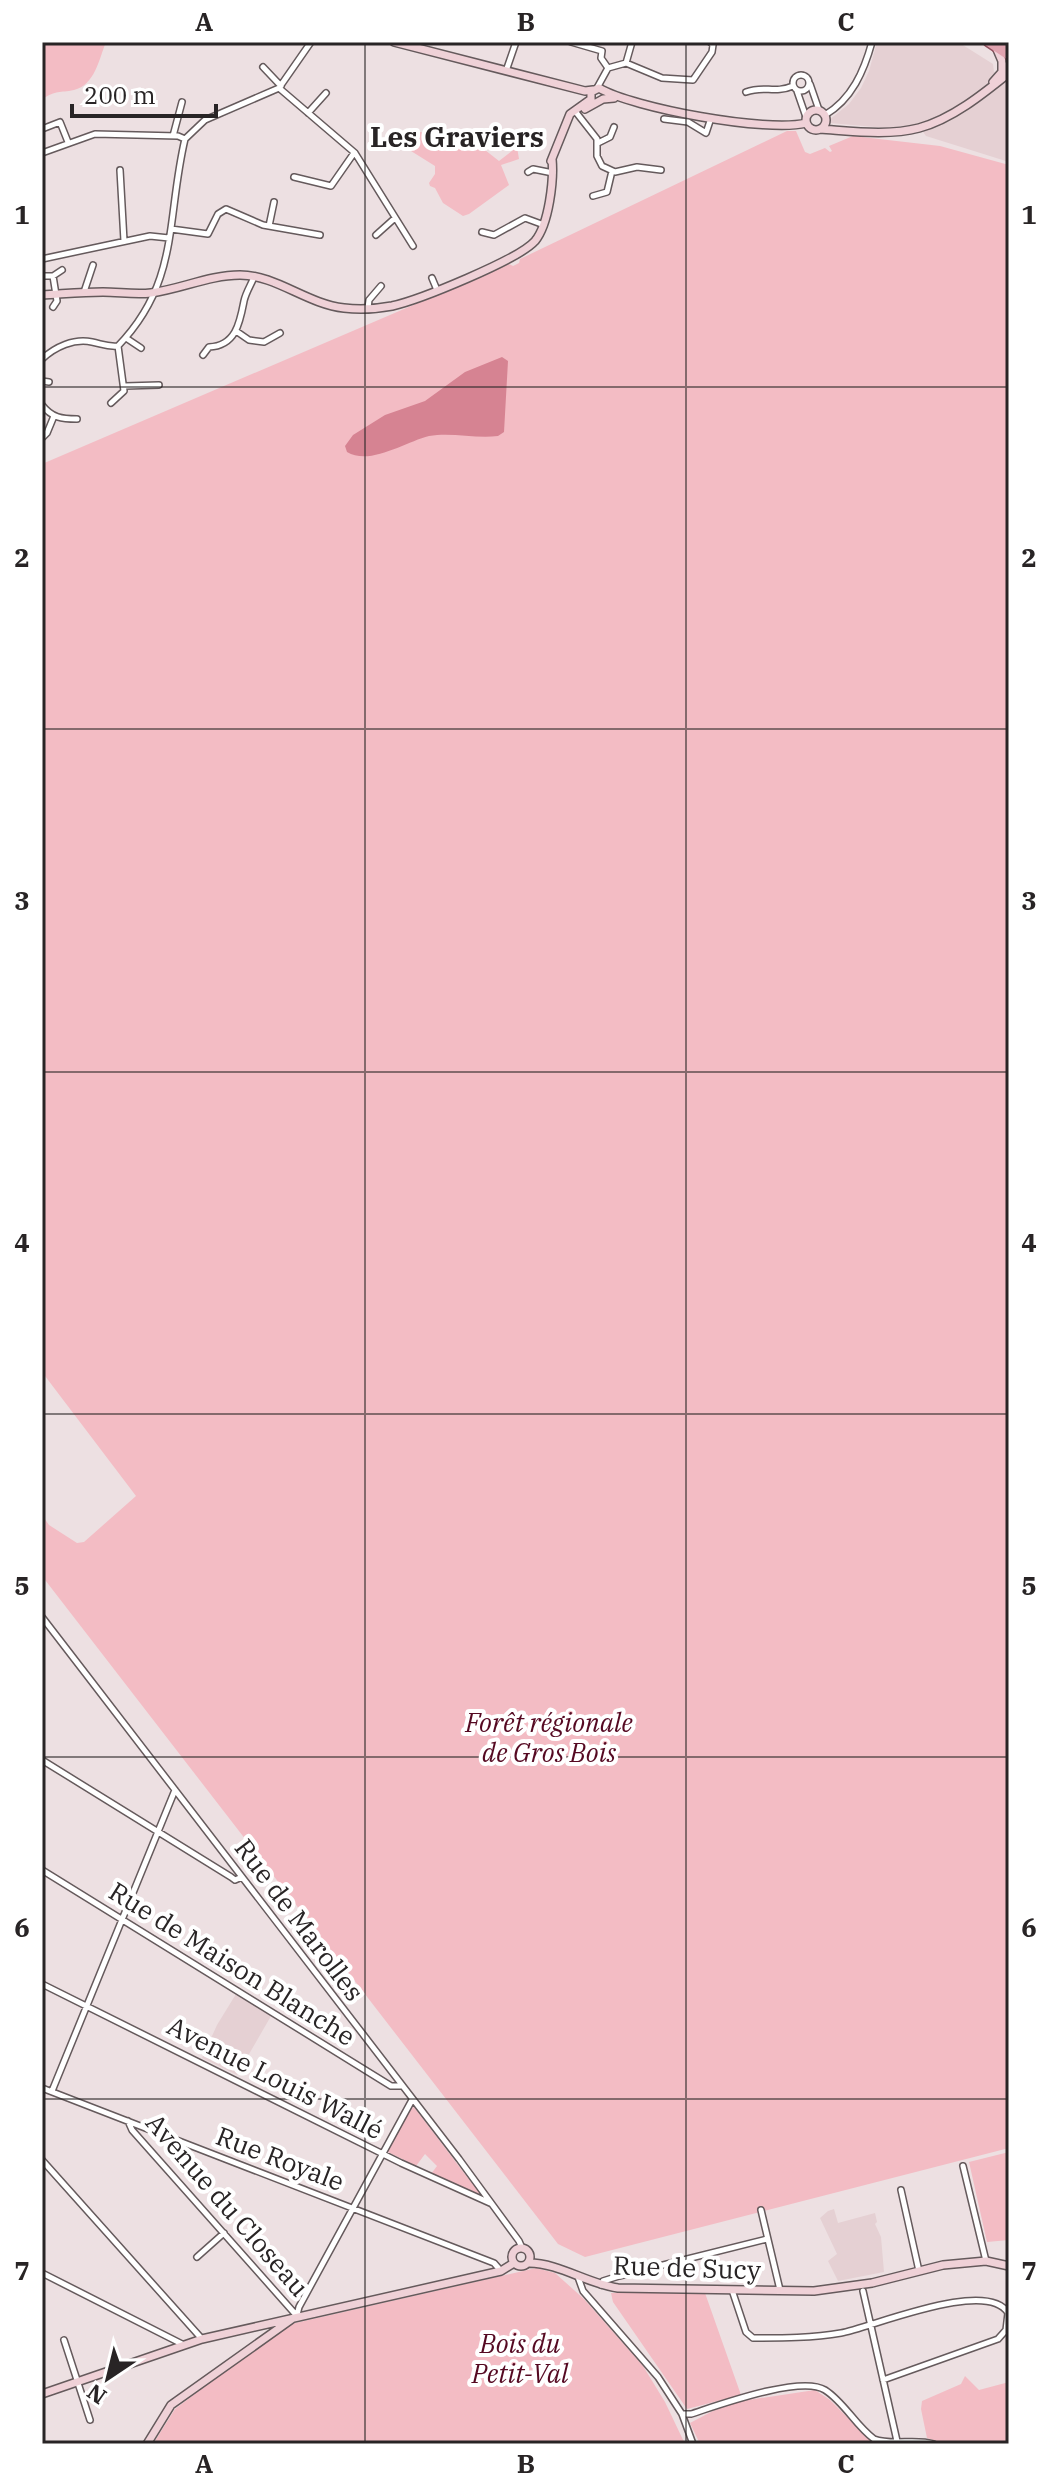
<svg xmlns="http://www.w3.org/2000/svg" width="1051" height="2486" font-family="'IBM Plex Serif',serif">
<rect width="100%" height="100%" fill="#ede0e2"/>
<path fill="#e5d0d3" d="M 877,42 L 958,42 L 993,64 L 994,72 L 1009,78 L 1009,162 L 926,136 L 918,125 L 897,129 L 830,123 L 829,120 L 849,104 L 861,88 L 869,71 Z
M 236,1994 L 271,2016 L 237,2075 L 202,2058 L 217,2025 Z
M 834,2209 L 838,2223 L 875,2213 L 877,2222 L 875,2224 L 881,2237 L 884,2272 L 838,2281 L 828,2261 L 837,2254 L 820,2218 L 828,2211 Z"/>
<path fill="#f3bcc4" d="M 42,42 L 106,42 C 99,59 95,85 74,90 C 59,93 57,90 42,99 Z
M 787,131 L 796,131 L 805,152 L 810,154 L 825,148 L 830,152 L 832,151 L 829,146 L 853,136 L 940,146 L 1009,165 L 1009,2148 L 585,2257 L 558,2244 L 42,1576 L 42,1515 L 49,1525 L 77,1543 L 84,1542 L 136,1496 L 42,1372 L 42,464 L 509,264 L 513,266 L 519,263 L 520,259 Z
M 420,132 L 425,133 L 429,138 L 443,136 L 464,145 L 470,140 L 487,145 L 485,150 L 499,161 L 517,147 L 519,159 L 501,165 L 509,185 L 469,214 L 463,216 L 443,203 L 435,188 L 430,186 L 429,183 L 435,174 L 435,166 L 411,151 Z
M 414,2107 L 480,2194 L 478,2197 L 431,2174 L 437,2166 L 425,2154 L 416,2166 L 388,2152 L 387,2150 L 409,2109 Z
M 1009,2152 L 1009,2240 L 987,2242 L 969,2162 Z
M 536,2268 L 555,2273 L 584,2299 L 643,2366 L 665,2402 L 685,2444 L 153,2444 L 175,2409 L 275,2333 L 291,2324 Z
M 611,2293 L 705,2293 L 741,2395 L 687,2409 L 613,2302 Z
M 965,2376 L 979,2390 L 1009,2382 L 1009,2444 L 945,2444 L 927,2438 L 921,2409 L 922,2401 L 961,2384 Z
M 815,2390 L 830,2400 L 874,2444 L 700,2444 L 690,2423 L 728,2403 Z"/>
<path fill="#d68392" d="M 502,357 L 508,361 L 504,432 L 498,436 C 476,439 452,432 429,436 C 405,442 370,466 347,452 L 345,446 L 353,435 L 385,415 L 425,401 L 465,372 Z"/>
<g fill="none" stroke-linecap="round" stroke-linejoin="round">
<defs>
<path id="street" d="M 571,42 L 602,51 L 601,58 L 608,68
M 626,63 L 662,78 L 693,80 L 712,52 L 713,45 L 710,42
M 626,63 L 632,42
M 263,67 L 281,86
M 506,71 L 516,42
M793 83a8 8 0 1 1 16 0a8 8 0 1 1-16 0Z
M 810,84 L 819,110
M 279,88 L 355,153 L 413,246
M 597,88 L 608,68 L 626,63
M 797,91 L 806,117
M 746,92 C 764,85 774,94 793,86
M 575,111 L 597,139 L 597,156 L 602,166 L 615,172 L 637,167 L 661,170
M 308,113 L 326,93
M 825,115 C 852,99 864,71 872,42
M 664,119 L 688,122 L 706,133 L 711,118
M 42,129 L 60,122 L 68,142
M 173,136 L 182,102
M 185,139 L 205,120 L 279,88 L 311,42
M 598,143 L 610,137 L 614,127
M 42,153 L 95,134 L 178,136 L 185,139
M 120,170 L 124,241
M 528,172 L 533,169 L 553,173
M 294,177 L 331,186 L 354,153
M 593,196 L 607,192 L 612,171
M 269,226 L 274,202
M 171,229 L 208,234 L 218,214 L 226,209 L 263,225 L 320,235
M 482,232 L 494,235 L 525,218 L 544,225
M 376,235 L 395,218
M 42,259 L 150,236 L 169,238
M 42,276 L 53,276 L 62,270
M 432,278 L 437,290
M 84,292 L 93,265
M 53,307 L 57,301 L 53,276
M 368,308 L 369,300 L 381,286
M 236,331 L 249,340 L 264,342 L 280,333
M 126,338 L 141,348
M 118,346 C 180,282 166,219 185,139
M 203,355 L 209,347 C 236,346 240,322 244,301 C 246,292 251,285 254,277
M 42,359 C 55,347 74,338 92,342 C 102,344 107,347 118,346
M 42,381 L 49,382
M 125,386 L 159,385
M 111,403 L 124,391 L 118,346
M 42,405 C 52,418 62,419 77,419
M 42,438 L 47,433 L 54,416
M 42,1617 L 459,2159 L 519,2241 L 522,2248
M 42,1760 L 231,1877 L 235,1880 L 242,1877
M 42,1870 L 391,2086 L 401,2086
M 42,1984 L 401,2163 L 490,2203
M 42,2088 L 494,2263 L 501,2271
M 52,2091 L 175,1790
M 128,2121 L 132,2130 L 297,2316
M 42,2160 L 202,2339
M 963,2166 L 986,2261
M 901,2190 L 919,2271
M 761,2210 L 780,2290
M 197,2257 L 224,2233
M 42,2273 L 184,2345
M 578,2277 L 583,2291 L 658,2377 L 682,2414 L 693,2444
M 601,2285 L 603,2281 L 619,2276 L 767,2239
M 732,2290 L 746,2332 L 753,2338 C 782,2338 813,2338 841,2333 C 873,2327 987,2278 1008,2313
M 863,2291 L 897,2441
M 297,2315 L 299,2307 L 412,2100
M 64,2340 L 90,2420
M 883,2380 L 998,2339 L 1006,2330 L 1008,2313
M 682,2414 L 691,2414 C 719,2405 801,2375 825,2390 C 844,2402 856,2426 874,2439 C 893,2446 914,2438 934,2444"/>
<path id="secondary" d="M 394,42 L 585,91 L 593,90
M 996,47 L 1002,61 L 1002,71
M 993,82 L 1009,64
M 591,99 L 591,92 L 599,88 C 633,108 768,133 806,123
M 585,109 L 603,99 L 614,98
M806 120a10 10 0 1 1 20 0a10 10 0 1 1-20 0Z
M 820,129 C 851,131 889,136 919,128 C 952,119 983,94 1009,73
M 551,161 L 570,114 L 591,99
M 42,295 C 62,294 82,292 103,292 C 119,292 135,295 151,293 C 181,289 210,275 240,275 C 276,275 307,304 344,308 C 360,310 376,309 392,306 C 419,300 518,260 535,241 C 549,224 554,180 552,159
M512 2257a9 9 0 1 1 18 0a9 9 0 1 1-18 0Z
M 529,2263 C 559,2263 588,2284 618,2288 L 814,2291 L 872,2283 L 943,2265 L 986,2261 L 1009,2266
M 42,2394 L 202,2339 L 501,2271 L 514,2263
M 147,2444 L 171,2405 L 292,2319"/>
<path id="primary" d="M 988,42 L 1009,56
M 999,42 L 1009,49"/>
</defs>
<use href="#street" stroke="#655a5c" stroke-width="8"/>
<use href="#secondary" stroke="#655a5c" stroke-width="10"/>
<use href="#primary" stroke="#924e5c" stroke-width="11"/>
<use href="#street" stroke="#fff" stroke-width="5"/>
<use href="#secondary" stroke="#efd1d7" stroke-width="7"/>
<use href="#primary" stroke="#e0a3af" stroke-width="8"/>
</g>
<path fill="none" stroke="#282425" stroke-width="2" stroke-opacity="0.55" d="M 365,42 L 365,2444M 686,42 L 686,2444M 42,387 L 1009,387M 42,729 L 1009,729M 42,1072 L 1009,1072M 42,1414 L 1009,1414M 42,1757 L 1009,1757M 42,2099 L 1009,2099"/>
<g text-anchor="middle" stroke-width="8" stroke-linejoin="round" paint-order="stroke">
<g font-size="26" font-style="italic" fill="#550922" stroke="#fff">
<text x="549" y="1732">Forêt régionale<tspan x="549" dy="30">de Gros Bois</tspan></text>
<text x="520" y="2353">Bois du<tspan x="520" dy="30">Petit-Val</tspan></text>
</g>
<g font-size="26" fill="#282425" stroke="#fff">
<text transform="translate(299 1920) rotate(53)" y="9">Rue de Marolles</text>
<text transform="translate(232 1964) rotate(32)" y="9">Rue de Maison Blanche</text>
<text transform="translate(275 2078) rotate(27)" y="9">Avenue Louis Wallé</text>
<text transform="translate(280 2159) rotate(21)" y="9">Rue Royale</text>
<text transform="translate(227 2205) rotate(49)" y="9">Avenue du Closeau</text>
<text transform="translate(687 2268) rotate(2)" y="9">Rue de Sucy</text>
</g>
<g font-size="28" font-weight="bold" fill="#282425" stroke="#fff">
<text x="457" y="147">Les Graviers</text>
</g>
</g>
<rect width="1051" height="2486" fill="none" stroke="#ffffff" stroke-width="88"/>
<g transform="translate(108 2378) rotate(215)" stroke="#ffffff" stroke-width="6" paint-order="stroke">
<path d="M0-6L14 30L0 20L-14 30Z" fill="#282425"/>
<text y="-12" font-size="22" font-weight="bold" text-anchor="middle" fill="#282425">N</text>
</g>
<path d="M72 104v12h144v-12" fill="none" stroke="#282425" stroke-width="4"/>
<text x="84" y="104" font-size="24" fill="#282425" stroke="#ffffff" stroke-width="6" paint-order="stroke">200 m</text>
<rect x="44" y="44" width="963" height="2398" fill="none" stroke="#282425" stroke-width="3"/>
<g font-size="26" text-anchor="middle" font-weight="bold" fill="#282425">
<text x="204" y="31">A</text>
<text x="526" y="31">B</text>
<text x="846" y="31">C</text>
<text x="22" y="224">1</text>
<text x="1029" y="224">1</text>
<text x="22" y="567">2</text>
<text x="1029" y="567">2</text>
<text x="22" y="910">3</text>
<text x="1029" y="910">3</text>
<text x="22" y="1252">4</text>
<text x="1029" y="1252">4</text>
<text x="22" y="1595">5</text>
<text x="1029" y="1595">5</text>
<text x="22" y="1937">6</text>
<text x="1029" y="1937">6</text>
<text x="22" y="2280">7</text>
<text x="1029" y="2280">7</text>
<text x="204" y="2473">A</text>
<text x="526" y="2473">B</text>
<text x="846" y="2473">C</text>
</g>
</svg>
